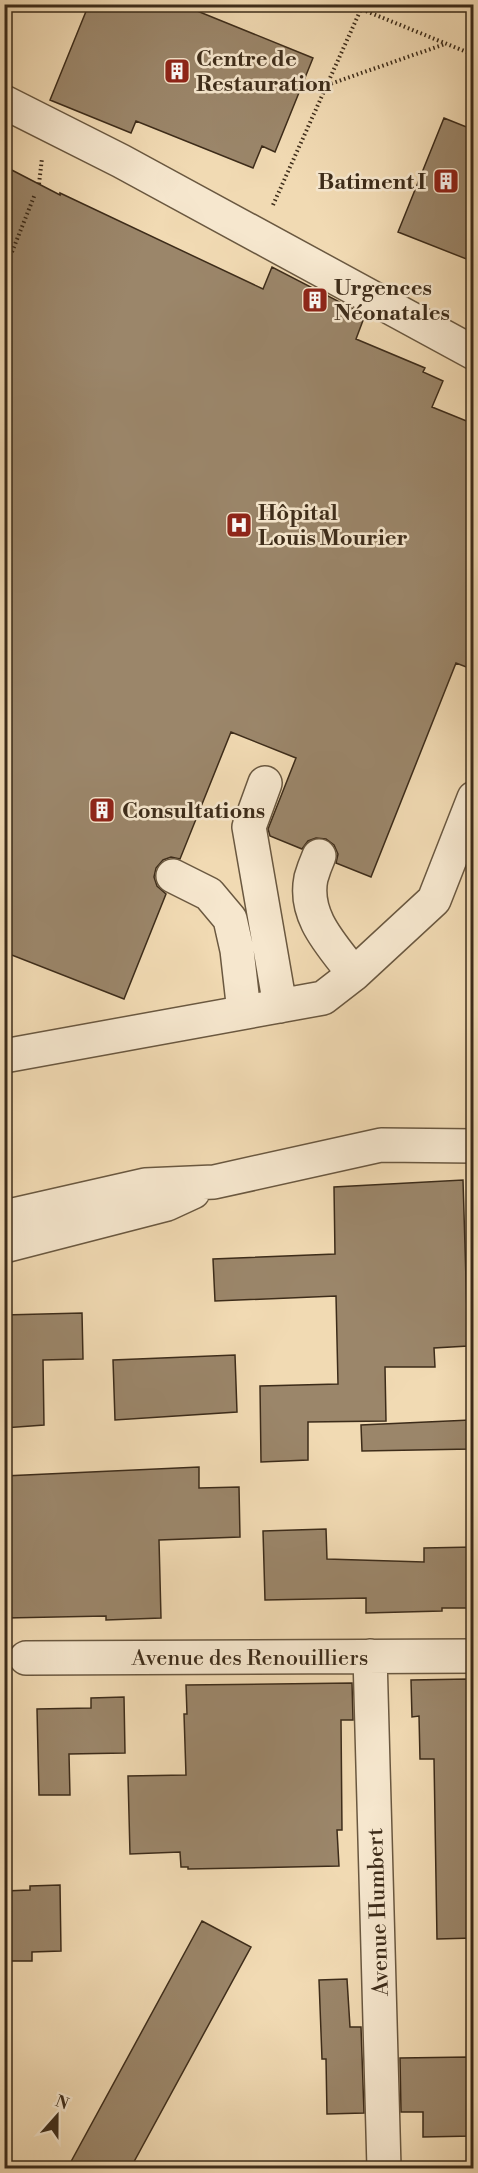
<svg xmlns="http://www.w3.org/2000/svg" width="478" height="2173" font-family="'Libre Bodoni',serif">
<rect width="100%" height="100%" fill="#f1dab3"/>
<filter id="stains"><feTurbulence type="fractalNoise" baseFrequency=".00333" numOctaves="4"/><feColorMatrix values="0 0 0 0 .2 0 0 0 0 .09 0 0 0 0 .02 0 0 0 .5 -.17"/></filter>
<radialGradient id="worn" r=".72"><stop offset=".6" stop-color="#630" stop-opacity="0"/><stop offset="1" stop-color="#630" stop-opacity=".3"/></radialGradient>
<path fill="#9b866a" stroke="#3d2c1a" stroke-width="1.5" d="M 89,4 L 180,4 L 313,58 L 275,152 L 262,146 L 253,168 L 136,121 L 131,133 L 50,100 Z
M 444,118 L 474,130 L 474,262 L 398,232 Z
M 4,166 L 60,195 L 60,193 L 263,289 L 272,267 L 365,315 L 356,339 L 425,368 L 423,372 L 443,381 L 432,407 L 474,424 L 474,670 L 456,663 L 371,877 L 336,863 L 338,854 L 334,845 L 326,839 L 316,838 L 308,841 L 302,849 L 270,836 L 268,829 L 296,758 L 231,732 L 180,859 L 171,857 L 163,860 L 156,868 L 154,877 L 157,886 L 166,894 L 124,999 L 4,952 Z
M 463,1180 L 468,1346 L 434,1348 L 435,1367 L 385,1367 L 386,1421 L 308,1422 L 308,1460 L 261,1462 L 260,1386 L 338,1384 L 336,1296 L 215,1301 L 213,1259 L 335,1254 L 334,1187 Z
M 82,1313 L 83,1359 L 43,1360 L 44,1425 L 4,1428 L 4,1315 Z
M 235,1355 L 237,1412 L 115,1420 L 113,1360 Z
M 470,1420 L 471,1449 L 362,1451 L 361,1425 Z
M 199,1467 L 199,1488 L 239,1487 L 240,1537 L 159,1540 L 161,1618 L 106,1620 L 106,1616 L 6,1618 L 4,1476 Z
M 326,1529 L 327,1559 L 424,1562 L 424,1548 L 474,1547 L 474,1608 L 442,1608 L 442,1611 L 366,1613 L 366,1598 L 265,1600 L 263,1531 Z
M 469,1679 L 470,1744 L 474,1743 L 474,1938 L 437,1939 L 434,1759 L 420,1759 L 419,1716 L 412,1717 L 411,1680 Z
M 352,1683 L 353,1720 L 341,1720 L 342,1830 L 337,1830 L 339,1866 L 188,1869 L 188,1867 L 181,1867 L 180,1852 L 130,1854 L 128,1776 L 186,1775 L 184,1714 L 187,1714 L 186,1685 Z
M 124,1697 L 125,1753 L 69,1754 L 70,1795 L 39,1795 L 37,1709 L 91,1708 L 91,1698 Z
M 60,1885 L 61,1951 L 32,1952 L 32,1961 L 4,1961 L 4,1891 L 30,1890 L 30,1886 Z
M 202,1921 L 251,1947 L 130,2169 L 67,2169 Z
M 347,1979 L 350,2027 L 361,2027 L 364,2113 L 327,2114 L 326,2059 L 322,2059 L 319,1980 Z
M 469,2057 L 472,2136 L 423,2137 L 423,2112 L 401,2112 L 400,2058 Z"/>
<g fill="none" stroke-linecap="round" stroke-linejoin="round">
<defs>
<path id="minor" d="M 4,102 L 121,161 L 474,353
M 265,783 L 249,827 L 280,1006
M 319,856 C 316,863 313,871 311,878 C 303,917 333,946 354,974
M 173,876 L 209,894 L 230,919 L 237,950 L 244,1012
M 4,1056 L 323,998 L 354,974 L 434,900 L 474,798
M 4,1217 L 145,1185 L 214,1182 L 381,1145 L 474,1146
M 4,1246 L 167,1204 L 193,1192
M 370,1656 L 384,2168
M 26,1658 L 474,1656"/>
</defs>
<use href="#minor" stroke="#6a5840" stroke-width="36"/>
<path stroke="#3d2c1a" stroke-width="4" stroke-dasharray="1.5 3" stroke-linecap="butt" d="M 191,9 L 193,4
M 4,10 L 9,4
M 327,85 L 445,44
M 39,184 L 42,158
M 273,205 L 361,9 L 474,55
M 12,252 L 35,194"/>
<use href="#minor" stroke="#f6e7ce" stroke-width="33"/>
</g>
<defs>
<symbol id="building-square" viewBox="-11 -11 22 22"><rect x="-9" y="-9" width="18" height="18" rx="4" fill="#8f2418" stroke="#f6e7ce"/><path d="M-4-6H4V6H1V3H-1V6H-4ZM-2.5-4.3h1.7v1.8h-1.7ZM.8-4.3h1.7v1.8H.8ZM-2.5-1h1.7V.8h-1.7ZM.8-1h1.7V.8H.8Z" fill="#fff"/></symbol>
<symbol id="hospital-square" viewBox="-11 -11 22 22"><rect x="-9" y="-9" width="18" height="18" rx="4" fill="#8f2418" stroke="#f6e7ce"/><path d="M-5-5h3v3.5h4V-5h3V5h-3V1.5h-4V5h-3Z" fill="#fff"/></symbol>
</defs>
<g fill-rule="evenodd">
<use href="#building-square" x="162" y="56" width="30" height="30"/>
<use href="#building-square" x="431" y="166" width="30" height="30"/>
<use href="#building-square" x="300" y="285" width="30" height="30"/>
<use href="#hospital-square" x="224" y="510" width="30" height="30"/>
<use href="#building-square" x="87" y="795" width="30" height="30"/>
</g>
<g text-anchor="middle" stroke-width="5" stroke-linejoin="round" paint-order="stroke">
<g font-size="22" font-weight="bold" fill="#3d2c1a" stroke="#f6e7ce" text-anchor="start">
<text x="196" y="66">Centre de<tspan x="196" dy="25">Restauration</tspan></text>
<text x="426" y="189" text-anchor="end">Batiment I</text>
<text x="334" y="295">Urgences<tspan x="334" dy="25">Néonatales</tspan></text>
<text x="258" y="520">Hôpital<tspan x="258" dy="25">Louis Mourier</tspan></text>
<text x="122" y="818">Consultations</text>
</g>
<g font-size="22" fill="#3d2c1a" stroke="#f6e7ce">
<text x="250" y="1665">Avenue des Renouilliers</text>
<text transform="translate(377 1912) rotate(-92)" y="8">Avenue Humbert</text>
</g>
</g>
<rect width="478" height="2173" fill="none" stroke="#f1dab3" stroke-width="24"/>
<rect x="6" y="6" width="466" height="2161" fill="none" stroke="#3d2c1a" stroke-width="3"/>
<rect x="12" y="12" width="454" height="2149" fill="none" stroke="#3d2c1a" stroke-width="1.5"/>
<g transform="translate(57 2116) rotate(21)" stroke="#f6e7ce" stroke-width="4.5" paint-order="stroke">
<path d="M0-4.5L10 22L0 15L-10 22Z" fill="#3d2c1a"/>
<text y="-9" font-size="16" font-weight="bold" text-anchor="middle" fill="#3d2c1a">N</text>
</g>
<rect width="100%" height="100%" filter="url(#stains)"/>
<rect width="100%" height="100%" fill="url(#worn)"/>
</svg>
